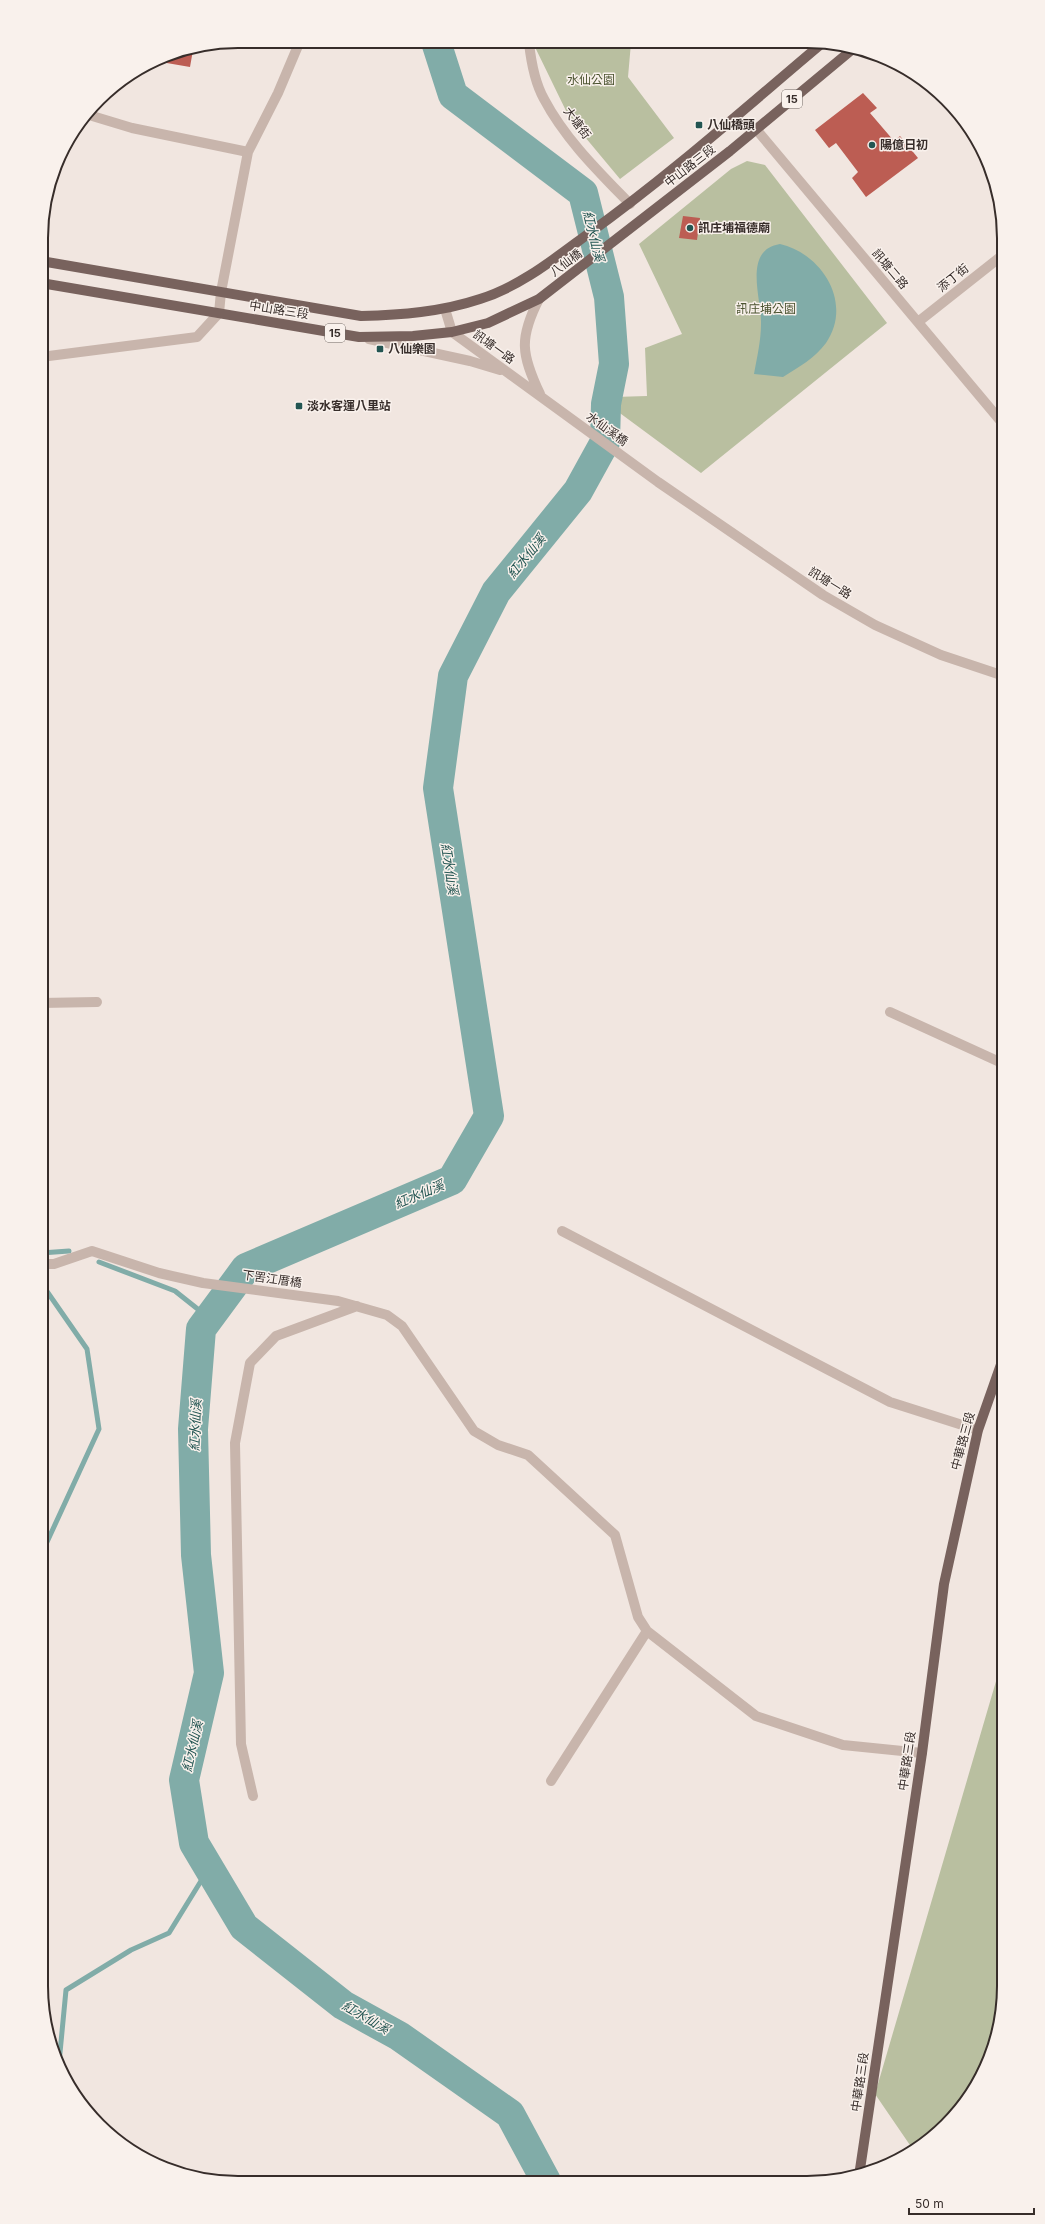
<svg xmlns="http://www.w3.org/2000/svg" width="1045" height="2224" font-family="Inter,'Noto Sans TC',sans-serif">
<rect width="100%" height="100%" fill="#f1e6e0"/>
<path fill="#b9bfa0" d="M 533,43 L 631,43 L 628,77 L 674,138 L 620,179 L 570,119 Z
M 747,161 L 765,165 L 887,323 L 701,473 L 613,408 L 614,397 L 647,396 L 645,348 L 682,334 L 639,244 L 731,169 Z
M 1004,1654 L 1004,1999 L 989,2062 L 955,2116 L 914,2151 L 875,2094 Z"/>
<path fill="#81aca8" d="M 780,244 C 823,254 853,304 826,343 C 815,358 799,367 783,377 L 754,374 C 757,357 761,341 761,324 C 762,300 742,250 780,244 Z"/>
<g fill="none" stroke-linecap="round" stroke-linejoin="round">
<path stroke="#81aca8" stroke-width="5" d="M 41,1253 L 69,1251
M 99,1262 L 175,1291 L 209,1318
M 41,1555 L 99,1429 L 87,1349 L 46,1290 L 44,1279
M 59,2063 L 66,1990 L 131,1950 L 169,1933 L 209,1868"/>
<path stroke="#81aca8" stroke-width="30" d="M 436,42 L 453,95 L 583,193 L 609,297 L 614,364 L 606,404 L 605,442 L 578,491 L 496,592 L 453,676 L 438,788 L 489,1116 L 452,1180 L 246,1268 L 201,1329 L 193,1429 L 196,1555 L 209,1673 L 184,1780 L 194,1843 L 244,1927 L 343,2005 L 399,2036 L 510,2114 L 546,2181"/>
</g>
<path fill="#bc5d53" d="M 193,50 L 190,67 L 155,61 L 163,56 Z
M 863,93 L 877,108 L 870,113 L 894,141 L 900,136 L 918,158 L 866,197 L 852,178 L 858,172 L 836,143 L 829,148 L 815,130 Z
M 683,216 L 700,218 L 697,240 L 679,238 Z"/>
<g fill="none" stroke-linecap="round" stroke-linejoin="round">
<path stroke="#c8b5ac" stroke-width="10" d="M 529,43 C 531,61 535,83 544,99 C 565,139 599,172 630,204
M 89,115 L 132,128 L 248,152
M 756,129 L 1004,425
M 539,299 C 519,338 521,354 540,394
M 445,309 L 452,332 L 658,482 L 823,595 L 875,625 L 941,655 L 1004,676
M 918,322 L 1004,254
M 369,339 L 470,361 L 500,370
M 41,357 L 197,337 L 219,313 L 221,292 L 248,152 L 278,93 L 300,41
M 41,1003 L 97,1002
M 890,1012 L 1004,1064
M 562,1231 L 890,1402 L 978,1430
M 41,1264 L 54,1264 L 92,1251 L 159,1273 L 203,1283 L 338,1301 L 387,1315 L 402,1326 L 474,1431 L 498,1445 L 528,1455 L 615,1535 L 638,1617 L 647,1631 L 756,1716 L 843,1745 L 922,1753
M 551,1781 L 647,1631
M 253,1796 L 241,1744 L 235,1443 L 250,1363 L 276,1336 L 357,1306"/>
<path stroke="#78625d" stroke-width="10" d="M 41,261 L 361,316 C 401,315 441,312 480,299 C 521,286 554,259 588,234 C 669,176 744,109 820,45
M 41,283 L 359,337 L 413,336 L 452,332 L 488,323 L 539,299 L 730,151 L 854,48
M 859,2176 L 922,1753 L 944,1584 L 978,1430 L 1004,1356"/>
</g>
<g fill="#235552" stroke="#f9f1ec" stroke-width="1.5">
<rect x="695" y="121" width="8" height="8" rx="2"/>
<circle cx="872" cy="145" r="4"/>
<circle cx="690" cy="228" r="4"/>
<rect x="376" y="345" width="8" height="8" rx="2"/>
<rect x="295" y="402" width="8" height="8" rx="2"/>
</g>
<g text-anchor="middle" stroke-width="3" stroke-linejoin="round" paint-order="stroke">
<g fill="#f9f1ec" stroke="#716864" stroke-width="1">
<rect x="782" y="90" width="20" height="18" rx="3"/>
<rect x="325" y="324" width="20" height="18" rx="3"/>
</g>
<g font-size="11" font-weight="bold" fill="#372d2a">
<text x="792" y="103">15</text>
<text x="335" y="337">15</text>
</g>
<g font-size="12" fill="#4b5330" stroke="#f9f1ec">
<text x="591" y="84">水仙公園</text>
<text x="766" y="313">訊庄埔公園</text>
</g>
<g font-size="12" fill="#372d2a" stroke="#f9f1ec">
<text transform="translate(577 123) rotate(53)" y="4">大塘街</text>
<text transform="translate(690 166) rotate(-38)" y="4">中山路三段</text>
<text transform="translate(566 263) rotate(-37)" y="4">八仙橋</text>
<text transform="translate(890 269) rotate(50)" y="4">訊塘二路</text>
<text transform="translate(953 278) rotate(-39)" y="4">添丁街</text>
<text transform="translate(279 310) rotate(9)" y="4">中山路三段</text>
<text transform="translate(494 347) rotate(36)" y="4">訊塘一路</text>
<text transform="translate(607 429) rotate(36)" y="4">水仙溪橋</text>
<text transform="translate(830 583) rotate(32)" y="4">訊塘一路</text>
<text transform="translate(272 1279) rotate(8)" y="4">下罟江厝橋</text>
<text transform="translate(963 1441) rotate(-75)" y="4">中華路三段</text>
<text transform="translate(907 1761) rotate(-82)" y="4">中華路三段</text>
<text transform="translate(860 2082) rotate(-82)" y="4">中華路三段</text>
</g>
<g font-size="12" font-weight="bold" fill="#372d2a" stroke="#f9f1ec" text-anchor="start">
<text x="707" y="129">八仙橋頭</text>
<text x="880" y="149">陽億日初</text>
<text x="698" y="232">訊庄埔福德廟</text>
<text x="388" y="353">八仙樂園</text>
<text x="307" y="410">淡水客運八里站</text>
</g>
<g font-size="13" font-style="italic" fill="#235552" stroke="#f9f1ec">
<text transform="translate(594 236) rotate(76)" y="5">紅水仙溪</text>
<text transform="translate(526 556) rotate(-51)" y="5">紅水仙溪</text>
<text transform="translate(450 869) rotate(81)" y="5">紅水仙溪</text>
<text transform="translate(419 1194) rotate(-23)" y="5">紅水仙溪</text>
<text transform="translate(195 1425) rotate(-88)" y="5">紅水仙溪</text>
<text transform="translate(192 1746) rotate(-77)" y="5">紅水仙溪</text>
<text transform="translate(366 2017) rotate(30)" y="5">紅水仙溪</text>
</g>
</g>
<path d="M0 0H1045V2224H0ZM238 48H807A190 190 0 0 1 997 238V1986A190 190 0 0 1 807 2176H238A190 190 0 0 1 48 1986V238A190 190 0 0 1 238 48Z" fill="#f9f1ec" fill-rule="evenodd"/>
<path fill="none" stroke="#372d2a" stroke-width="2" d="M238 48H807A190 190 0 0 1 997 238V1986A190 190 0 0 1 807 2176H238A190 190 0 0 1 48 1986V238A190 190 0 0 1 238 48Z"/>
<path d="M909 2208v6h125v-6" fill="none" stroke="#372d2a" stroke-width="2"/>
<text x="915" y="2208" font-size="12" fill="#372d2a" stroke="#f9f1ec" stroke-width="3" paint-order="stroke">50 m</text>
</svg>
